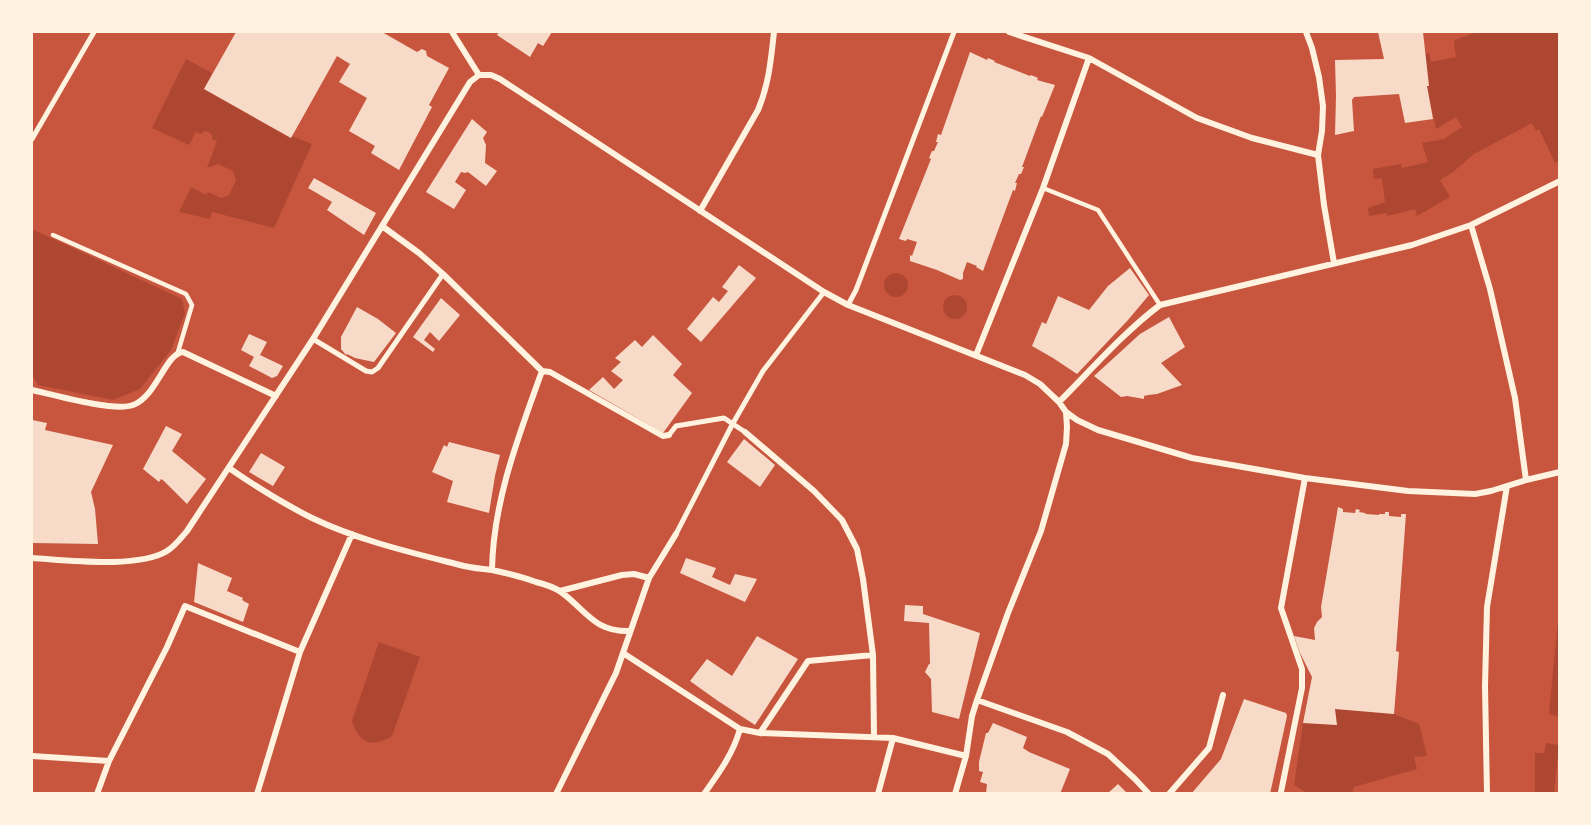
<svg xmlns="http://www.w3.org/2000/svg" width="1591" height="825" font-family="Rubik,sans-serif">
<rect width="100%" height="100%" fill="#c8553d"/>
<path fill="#ae4732" d="M 1477,32 L 1559,32 L 1559,160 L 1555,163 L 1539,129 L 1536,131 L 1532,123 L 1474,154 L 1453,172 L 1440,180 L 1450,197 L 1417,216 L 1415,209 L 1387,216 L 1387,213 L 1369,216 L 1368,208 L 1385,202 L 1382,178 L 1374,179 L 1373,169 L 1401,164 L 1402,168 L 1428,162 L 1422,143 L 1444,139 L 1462,127 L 1456,117 L 1436,129 L 1427,86 L 1429,86 L 1425,54 L 1429,53 L 1431,62 L 1456,57 L 1454,44 L 1455,40 Z
M 186,59 L 212,73 L 204,89 L 290,138 L 292,136 L 312,144 L 274,228 L 212,212 L 210,219 L 179,212 L 191,187 L 206,195 L 208,192 L 221,198 L 229,195 L 236,180 L 233,171 L 218,164 L 207,168 L 217,141 L 212,139 L 212,135 L 209,132 L 204,131 L 201,134 L 196,132 L 189,145 L 152,128 Z
M 32,229 L 182,299 L 185,313 L 171,350 L 140,389 L 113,400 L 38,385 L 32,375 Z
M884 285a12 12 0 1 1 24 0a12 12 0 1 1-24 0Z
M943 307a12 12 0 1 1 24 0a12 12 0 1 1-24 0Z
M 1559,616 L 1560,717 L 1559,717 L 1549,714 L 1557,631 Z
M 379,642 L 420,657 L 392,736 C 372,749 359,743 352,721 Z
M 1335,709 L 1394,714 L 1419,724 L 1427,756 L 1414,757 L 1417,769 L 1354,787 L 1352,793 L 1307,793 L 1294,785 L 1303,723 L 1336,725 Z
M 1546,743 L 1559,745 L 1554,793 L 1524,793 L 1535,792 L 1535,753 L 1544,753 Z"/>
<path fill="#f7dbc8" d="M 236,32 L 382,32 L 417,52 L 422,49 L 426,51 L 427,56 L 449,68 L 429,105 L 432,107 L 399,170 L 371,153 L 375,146 L 349,131 L 367,98 L 339,82 L 350,64 L 337,56 L 291,138 L 204,89 Z
M 499,32 L 552,32 L 543,46 L 538,43 L 530,57 L 497,35 Z
M 1378,32 L 1423,32 L 1429,86 L 1427,86 L 1433,119 L 1405,123 L 1399,94 L 1354,97 L 1352,100 L 1354,131 L 1335,135 L 1336,96 L 1335,60 L 1384,59 Z
M 970,52 L 987,60 L 988,58 L 995,61 L 994,62 L 1030,76 L 1031,75 L 1038,78 L 1037,80 L 1055,85 L 1042,117 L 1041,116 L 1022,167 L 1024,167 L 1021,174 L 1019,174 L 1015,183 L 1017,183 L 1015,191 L 1013,190 L 983,271 L 976,267 L 977,266 L 967,262 L 963,273 L 963,279 L 960,280 L 937,270 L 910,261 L 910,255 L 912,256 L 917,242 L 907,239 L 906,241 L 899,239 L 931,159 L 929,158 L 932,151 L 934,151 L 938,142 L 936,142 L 938,134 L 941,135 Z
M 472,119 L 487,132 L 483,138 L 486,145 L 485,163 L 497,171 L 486,186 L 468,172 L 465,173 L 461,172 L 455,182 L 466,190 L 454,209 L 426,192 Z
M 314,178 L 376,213 L 364,235 L 327,210 L 332,202 L 308,188 Z
M 739,265 L 756,278 L 701,342 L 687,329 L 713,297 L 719,302 L 728,291 L 722,287 Z
M 1130,268 L 1149,295 L 1128,320 L 1077,374 L 1053,358 L 1032,346 L 1042,322 L 1046,324 L 1058,296 L 1089,310 L 1108,286 Z
M 441,298 L 460,315 L 439,341 L 430,332 L 424,340 L 435,349 L 433,352 L 413,337 Z
M 357,307 L 378,319 L 396,333 L 374,362 L 355,358 L 347,354 L 346,355 L 341,349 L 341,337 Z
M 1169,317 L 1185,347 L 1161,363 L 1182,385 L 1157,394 L 1148,395 L 1144,396 L 1144,399 L 1127,396 L 1121,397 L 1094,376 L 1140,334 Z
M 249,334 L 267,342 L 260,355 L 283,366 L 277,376 L 272,378 L 249,366 L 254,357 L 241,350 Z
M 653,335 L 682,364 L 673,375 L 692,393 L 663,433 L 589,390 L 603,377 L 614,389 L 623,380 L 611,371 L 621,362 L 615,358 L 635,340 L 642,347 Z
M 32,420 L 47,423 L 45,430 L 113,445 L 91,492 L 95,509 L 98,544 L 32,543 Z
M 166,426 L 182,434 L 172,451 L 206,479 L 187,504 L 164,481 L 161,479 L 159,482 L 143,469 Z
M 744,439 L 775,465 L 760,487 L 727,462 Z
M 449,442 L 500,455 L 495,476 L 489,513 L 447,502 L 453,481 L 432,472 L 444,445 L 447,447 Z
M 261,453 L 285,467 L 273,486 L 249,472 Z
M 1338,507 L 1343,509 L 1343,512 L 1355,513 L 1356,509 L 1360,510 L 1359,512 L 1365,513 L 1366,514 L 1379,515 L 1379,514 L 1385,514 L 1385,512 L 1389,512 L 1389,516 L 1401,517 L 1401,514 L 1406,514 L 1396,651 L 1399,652 L 1394,714 L 1335,709 L 1337,725 L 1303,723 L 1312,677 L 1300,653 L 1294,636 L 1315,640 L 1314,628 L 1317,622 L 1322,617 L 1321,607 Z
M 686,558 L 716,568 L 712,577 L 730,585 L 735,574 L 757,579 L 745,602 L 680,573 Z
M 198,563 L 232,578 L 227,591 L 243,598 L 242,600 L 249,604 L 243,622 L 194,602 Z
M 905,605 L 923,606 L 923,614 L 980,633 L 959,719 L 932,712 L 931,679 L 925,672 L 929,664 L 930,664 L 929,623 L 904,621 Z
M 757,636 L 798,659 L 755,725 L 718,701 L 690,681 L 707,659 L 732,676 Z
M 1244,699 L 1286,713 L 1287,716 L 1270,794 L 1191,794 L 1221,759 Z
M 993,723 L 1027,737 L 1023,748 L 1029,752 L 1070,769 L 1060,794 L 986,794 L 987,784 L 980,782 L 983,772 L 979,771 L 979,762 L 986,733 L 988,733 Z
M 1118,784 L 1128,794 L 1107,794 Z"/>
<g fill="none" stroke-linecap="round" stroke-linejoin="round">
<path stroke="#fff3e0" stroke-width="4.5" d="M 1043,188 L 1098,210 L 1160,305
M 53,235 L 186,294 L 192,305 L 178,352"/>
<path stroke="#fff3e0" stroke-width="5" d="M 32,139 L 94,32
M 848,305 L 856,290 L 954,32
M 313,339 L 366,371 L 372,372 L 378,368 L 443,274
M 669,435 L 676,426 L 724,418 L 745,432
M 676,534 L 732,425 L 763,371 L 824,292"/>
<path stroke="#fff3e0" stroke-width="6" d="M 452,32 L 479,75
M 1009,32 L 1089,58 L 1197,118 L 1252,138 L 1318,155
M 1306,32 L 1312,48 L 1319,77 L 1323,106 L 1322,131 L 1318,155 L 1324,205 L 1334,263
M 479,75 L 491,75 L 500,79 L 824,292 L 848,305 L 1025,375 L 1040,384 L 1059,402 L 1066,412 L 1077,420 L 1098,430 L 1192,458 L 1305,478 L 1408,491 L 1475,494 L 1491,491 L 1526,480 L 1560,472
M 700,211 L 758,110 C 769,84 771,59 774,32
M 1471,225 L 1490,289 L 1515,398 L 1526,480
M 382,226 L 419,253 L 443,274 L 542,371
M 976,355 L 1043,188 L 1089,58
M 542,371 L 550,372 L 663,436 L 669,435
M 32,390 C 54,395 114,412 133,405 C 157,396 165,354 183,352 L 276,396
M 1059,402 C 1092,369 1123,333 1160,305 L 1412,245 L 1471,225 L 1560,181
M 745,432 L 814,491 L 842,520 L 857,549 L 863,579 L 873,655 L 874,737
M 229,468 C 255,486 284,504 312,518 C 360,541 413,553 464,566 C 473,568 482,569 492,570 C 506,573 522,577 536,582 C 544,584 554,587 561,592 C 587,611 594,632 630,631
M 32,558 C 66,560 138,569 167,551 C 175,546 181,538 187,531 L 313,339 L 470,82 L 479,75
M 492,570 C 493,501 519,435 542,371
M 560,591 L 622,575 L 634,574 L 649,578
M 623,653 L 740,729 L 760,733 L 893,738 L 966,756
M 977,700 L 1067,732 L 1108,754 L 1135,779 L 1149,794
M 760,733 L 808,661 L 873,655
M 32,756 L 109,761
M 1281,792 L 1302,688 L 1302,669 L 1281,608 L 1305,478
M 97,794 L 109,761 L 167,647 L 185,606 L 300,652
M 257,794 L 300,652 L 352,534
M 556,794 L 616,673 L 649,578 L 676,534
M 704,794 C 719,773 733,754 740,729
M 878,794 L 893,738
M 955,794 L 966,756 L 972,716 L 977,700 L 1008,613 L 1041,531 L 1066,444 L 1067,427 L 1066,412
M 1169,794 L 1209,748 L 1223,695
M 1487,794 L 1485,686 L 1487,607 L 1507,486"/>
</g>
<rect width="1591" height="825" fill="none" stroke="#fff3e0" stroke-width="66"/>
</svg>
